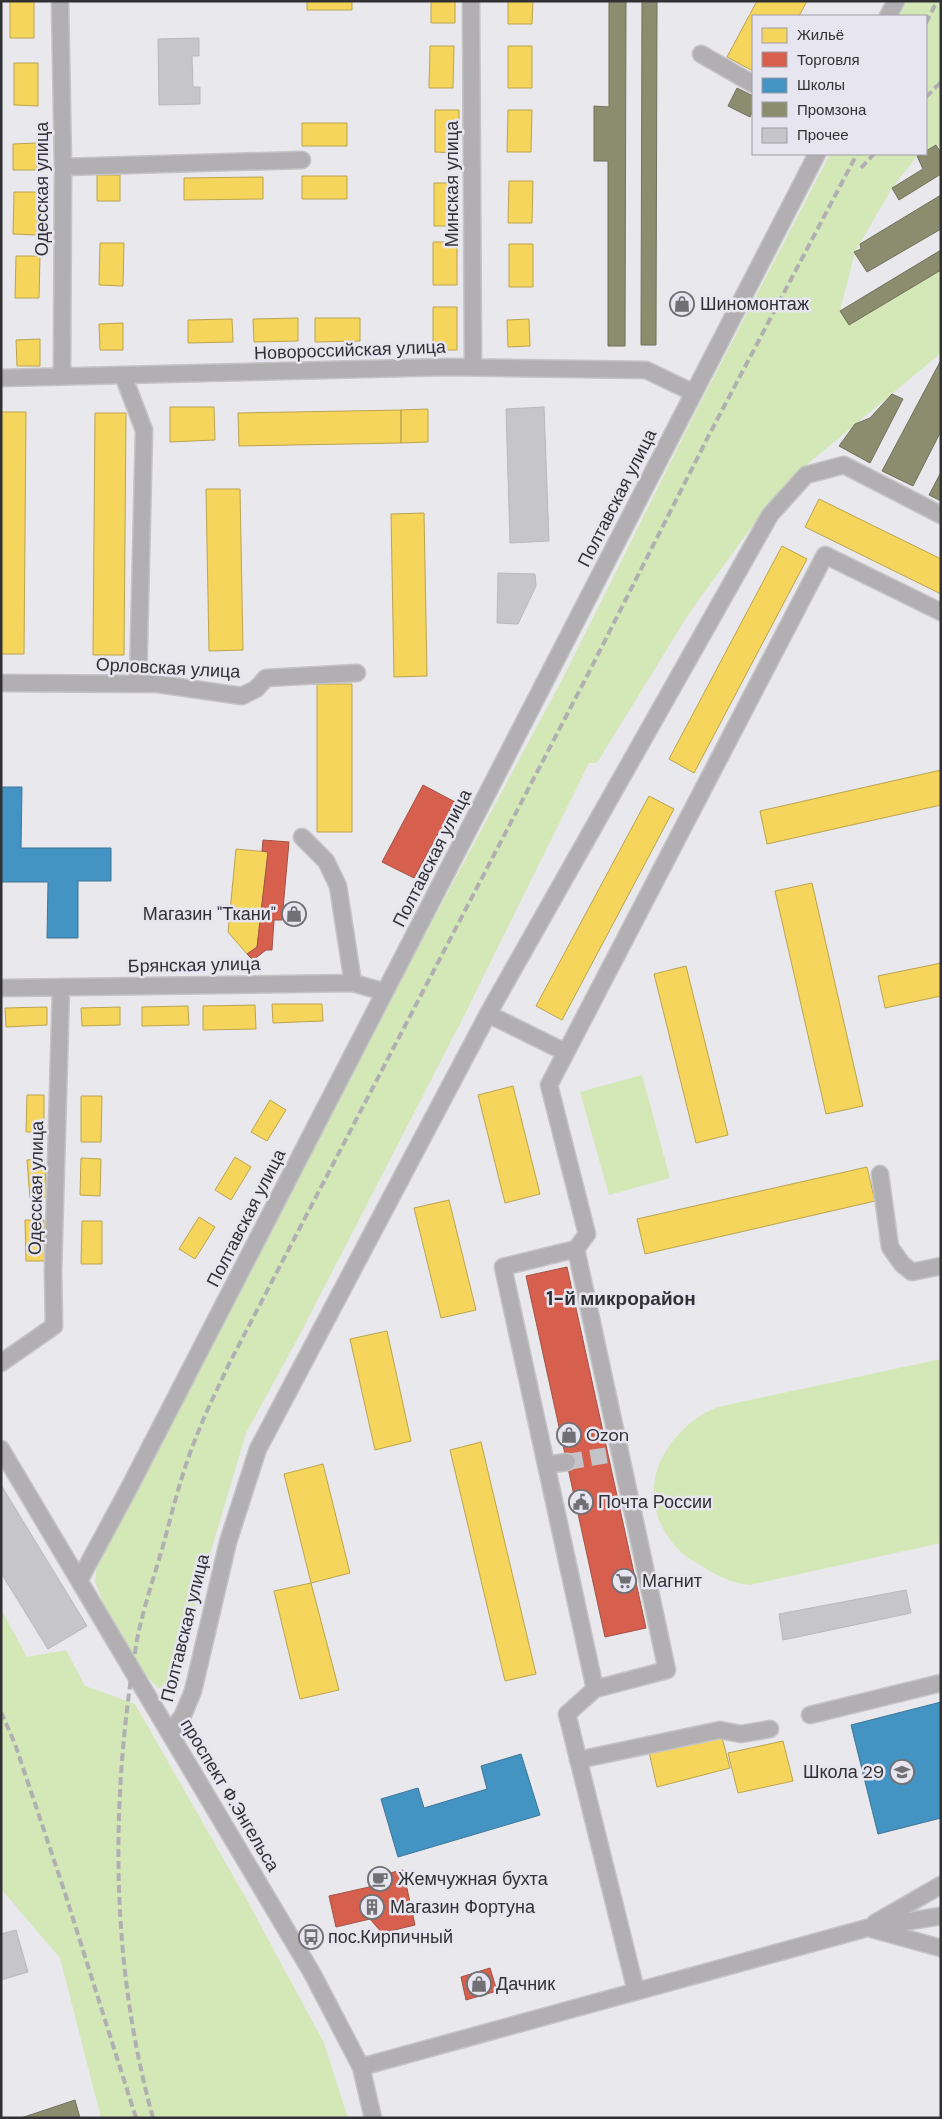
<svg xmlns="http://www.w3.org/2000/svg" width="942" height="2119" font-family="'DM Sans',sans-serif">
<rect width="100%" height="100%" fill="#e8e8ed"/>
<path fill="#d4e8b7" d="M 906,1 L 941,1 L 941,149 L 936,145 L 926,151 L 926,16 L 898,16 Z
M 830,154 L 921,154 L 917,156 L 892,188 L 855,252 L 840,311 L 849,325 L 941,270 L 941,353 L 804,467 L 766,507 L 688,615 L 597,763 L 589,763 L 463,1018 L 298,1338 L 246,1433 L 174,1676 L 159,1689 L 141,1670 L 120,1630 L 107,1612 L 95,1582 L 97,1565 L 414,955 L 564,676 L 693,417 Z
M 642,1075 L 670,1178 L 609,1195 L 580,1092 Z
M 941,1359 L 941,1543 L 750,1585 C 733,1583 722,1578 708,1570 C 699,1564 690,1560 682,1553 C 646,1519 644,1471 678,1435 C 690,1422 702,1413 718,1407 Z
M 1,1609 L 27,1657 L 66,1650 L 85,1686 L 135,1704 L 248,1902 L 324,2043 L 348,2118 L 101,2118 L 60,1958 L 1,1889 Z"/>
<path fill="#f6d55c" stroke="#bba450" d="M 10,1 L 34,1 L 34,38 L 10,38 Z
M 307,1 L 352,1 L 352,10 L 307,10 Z
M 431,1 L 455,1 L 455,23 L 431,23 Z
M 508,1 L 533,1 L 532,24 L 508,24 Z
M 757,1 L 807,1 L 799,16 L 753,16 L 753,71 L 727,57 Z
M 430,46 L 454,46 L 453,88 L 429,88 Z
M 508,46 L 532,46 L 532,88 L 508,88 Z
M 14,63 L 38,63 L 38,106 L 14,105 Z
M 435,110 L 459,110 L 459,153 L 435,152 Z
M 508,110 L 532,110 L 531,152 L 507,152 Z
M 302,123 L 347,123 L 347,146 L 302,146 Z
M 36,143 L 37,170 L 13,170 L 13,144 Z
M 97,175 L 120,175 L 120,201 L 97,201 Z
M 302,176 L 347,176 L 347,199 L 302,199 Z
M 263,177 L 263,199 L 184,200 L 184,178 Z
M 509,181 L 533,181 L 532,223 L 508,223 Z
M 434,183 L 458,183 L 458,226 L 434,226 Z
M 14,192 L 38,192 L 37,235 L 13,234 Z
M 433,242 L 457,242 L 457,285 L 433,285 Z
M 100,243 L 124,243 L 123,286 L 99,285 Z
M 509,244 L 533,244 L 533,287 L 509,287 Z
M 16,256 L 40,256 L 39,298 L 15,298 Z
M 433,307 L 457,307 L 457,350 L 433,350 Z
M 298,318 L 298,341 L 254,342 L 253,319 Z
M 315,318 L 360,318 L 360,341 L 315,342 Z
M 232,319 L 233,342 L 188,343 L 188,320 Z
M 529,319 L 530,346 L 508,347 L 507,320 Z
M 123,323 L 123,350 L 100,350 L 99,324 Z
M 40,339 L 40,366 L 17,366 L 16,340 Z
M 170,407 L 214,407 L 215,440 L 170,442 Z
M 428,409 L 428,442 L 401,443 L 401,410 Z
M 401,410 L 401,443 L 239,446 L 238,413 Z
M 1,412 L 26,412 L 24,654 L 1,654 Z
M 95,413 L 126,413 L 124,655 L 93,655 Z
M 206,489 L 240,489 L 243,650 L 209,651 Z
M 819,499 L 941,559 L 941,594 L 805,527 Z
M 424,513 L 427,676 L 394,677 L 391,514 Z
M 782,546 L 807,559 L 694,773 L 669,759 Z
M 317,684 L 352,684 L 352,832 L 317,832 Z
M 941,770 L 941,805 L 767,844 L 760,811 Z
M 649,796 L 674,809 L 562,1020 L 536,1006 Z
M 236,849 L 268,852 L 257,947 L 247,954 L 228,932 Z
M 812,883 L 863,1106 L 826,1114 L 775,891 Z
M 941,963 L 941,996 L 885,1008 L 878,976 Z
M 686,966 L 728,1135 L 696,1143 L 654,974 Z
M 272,1004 L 322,1004 L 323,1021 L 273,1023 Z
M 255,1005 L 256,1029 L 203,1030 L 203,1006 Z
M 188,1006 L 189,1025 L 142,1026 L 142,1007 Z
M 47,1007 L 47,1025 L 6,1027 L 5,1008 Z
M 120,1007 L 120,1025 L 82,1026 L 81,1008 Z
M 513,1086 L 540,1194 L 505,1203 L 478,1095 Z
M 27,1095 L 44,1095 L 44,1132 L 26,1132 Z
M 81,1096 L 102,1096 L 101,1142 L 81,1142 Z
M 270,1100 L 286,1110 L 267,1141 L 251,1132 Z
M 235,1157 L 251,1167 L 231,1200 L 215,1190 Z
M 44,1158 L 47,1197 L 30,1198 L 27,1160 Z
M 81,1158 L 101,1159 L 100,1196 L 80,1195 Z
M 867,1167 L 875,1201 L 645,1254 L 637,1219 Z
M 449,1200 L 476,1310 L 441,1318 L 414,1208 Z
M 199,1217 L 215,1227 L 195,1259 L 179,1249 Z
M 25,1220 L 44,1220 L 45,1261 L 26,1261 Z
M 82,1221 L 102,1221 L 102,1264 L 81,1264 Z
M 387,1331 L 411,1441 L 375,1450 L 350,1339 Z
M 481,1442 L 536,1674 L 505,1681 L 450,1450 Z
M 323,1464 L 350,1573 L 311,1583 L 284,1474 Z
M 311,1583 L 339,1690 L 300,1699 L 274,1591 Z
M 721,1734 L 730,1768 L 657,1787 L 649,1752 Z
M 783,1741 L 793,1781 L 738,1793 L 728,1753 Z"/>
<path fill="#d6604d" stroke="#a45246" d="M 423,785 L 455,802 L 414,878 L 382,862 Z
M 263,840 L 289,842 L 282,920 L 274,920 L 272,950 L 266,950 L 253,960 L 247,954 L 257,947 L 268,852 L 262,851 Z
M 567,1267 L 646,1628 L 605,1637 L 526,1276 Z
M 403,1870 L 415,1925 L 382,1933 L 370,1919 L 336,1927 L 329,1896 L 369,1887 L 371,1877 Z
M 490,1968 L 497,1991 L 466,2000 L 461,1977 Z"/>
<path fill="#4393c3" stroke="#3e7698" d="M 1,787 L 22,787 L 21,848 L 111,848 L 111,881 L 78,881 L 78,938 L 47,938 L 48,882 L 1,882 Z
M 941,1702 L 941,1818 L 878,1834 L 851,1725 Z
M 521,1754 L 540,1815 L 398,1857 L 381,1799 L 418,1788 L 424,1808 L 487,1789 L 481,1766 Z"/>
<path fill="#8c8c6e" stroke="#71715d" d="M 609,1 L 626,1 L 625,346 L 608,346 L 608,161 L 594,161 L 594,106 L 609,107 Z
M 642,1 L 657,1 L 656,345 L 641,345 Z
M 737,88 L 753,96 L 753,110 L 750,117 L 728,106 Z
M 936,145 L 941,153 L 941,174 L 899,200 L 892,188 L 923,169 L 917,156 L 926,154 L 926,151 Z
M 941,195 L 941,229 L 867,272 L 854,252 L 861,249 L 860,244 Z
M 941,250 L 941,270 L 849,325 L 840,311 Z
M 941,360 L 941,431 L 913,486 L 882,471 Z
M 892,394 L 903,399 L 870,463 L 839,446 L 855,424 L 870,418 Z
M 941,472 L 941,501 L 929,495 Z
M 75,2100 L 80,2118 L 21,2118 Z"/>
<path fill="#c5c5ca" stroke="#b9b8bd" d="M 199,38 L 199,56 L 192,56 L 193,87 L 200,87 L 200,104 L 159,105 L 158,39 Z
M 544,407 L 549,541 L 510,543 L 506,409 Z
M 498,573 L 535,574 L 536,586 L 518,624 L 497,623 Z
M 1,1485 L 87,1626 L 48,1649 L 1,1573 Z
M 906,1590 L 911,1613 L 783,1640 L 779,1614 Z
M 16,1930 L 28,1972 L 1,1980 L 1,1934 Z"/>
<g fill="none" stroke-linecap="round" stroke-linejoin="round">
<path stroke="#c3c3c8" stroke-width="16" stroke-dasharray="16 8" stroke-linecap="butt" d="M 567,1462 L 608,1455"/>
<defs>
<path id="minor" d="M 60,1 L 63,167 L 62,376
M 471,1 L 473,367
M 888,16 L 896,1
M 701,54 L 753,84
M 63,167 L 302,160
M 123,375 L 144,430 L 138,684
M 1,378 L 448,367 L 646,370 L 694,393
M 1,683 L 158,684 L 242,696 L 256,689 L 266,678 L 357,673
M 302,837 L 326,861 L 338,886 L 353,983
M 1,988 L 353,983 L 385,992
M 488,1014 L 565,1052
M 880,1174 L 890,1247 L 902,1264 L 912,1272 L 941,1266
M 576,1249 L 667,1670 L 595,1689
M 1,1363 L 54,1326 L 53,1271 L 61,987
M 1,1449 L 312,1973 L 361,2067 L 373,2118
M 546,1465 L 567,1462
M 80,1579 L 128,1490 L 817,154
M 810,1715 L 941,1683
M 170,1733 L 183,1715 L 193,1691 L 228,1542 L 258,1449 L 488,1014 L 770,515 L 806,475 L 844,465 L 941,515
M 578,1760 L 720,1730 L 741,1734 L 770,1729
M 875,1923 L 941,1885
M 872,1929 L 941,1948
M 636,1991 L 567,1714 L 595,1689 L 503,1267 L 576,1249 L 587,1234 L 549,1085 L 825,555 L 941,612
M 361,2067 L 867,1928 L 941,1916"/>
</defs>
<use href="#minor" stroke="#c4c4c7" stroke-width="19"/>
<use href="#minor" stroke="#b1afb1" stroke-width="16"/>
<path stroke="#b0afb2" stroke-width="4" stroke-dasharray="8 4" stroke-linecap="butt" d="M 926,23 L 937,1
M 926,97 L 941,82
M 861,168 L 874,154
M 1,1712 L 15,1744 L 63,1887 L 136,2118
M 153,2118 C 110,1962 110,1799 137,1640 C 143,1609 154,1577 163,1546 C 173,1509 182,1471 197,1435 C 206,1411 218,1388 229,1364 L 586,678 L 708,437 L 857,154"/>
</g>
<defs>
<symbol id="shop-ring" viewBox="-11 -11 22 22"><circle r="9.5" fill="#e6e5f0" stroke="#717175" stroke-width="1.5"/><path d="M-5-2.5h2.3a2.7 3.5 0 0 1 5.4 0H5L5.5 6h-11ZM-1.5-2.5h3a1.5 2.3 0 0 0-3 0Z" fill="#717175"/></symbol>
<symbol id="civic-ring" viewBox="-11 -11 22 22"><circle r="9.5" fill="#e6e5f0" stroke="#717175" stroke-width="1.5"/><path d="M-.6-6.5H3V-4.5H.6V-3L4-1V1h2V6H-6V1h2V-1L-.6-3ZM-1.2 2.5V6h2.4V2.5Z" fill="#717175"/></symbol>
<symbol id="supermarket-ring" viewBox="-11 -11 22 22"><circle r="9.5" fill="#e6e5f0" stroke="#717175" stroke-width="1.5"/><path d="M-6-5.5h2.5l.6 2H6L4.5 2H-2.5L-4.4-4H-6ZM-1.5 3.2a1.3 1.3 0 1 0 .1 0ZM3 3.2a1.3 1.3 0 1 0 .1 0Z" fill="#717175"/></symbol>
<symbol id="university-ring" viewBox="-11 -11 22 22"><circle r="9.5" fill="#e6e5f0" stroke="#717175" stroke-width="1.5"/><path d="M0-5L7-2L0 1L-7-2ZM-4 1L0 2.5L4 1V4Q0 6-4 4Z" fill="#717175"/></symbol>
<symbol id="cafe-ring" viewBox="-11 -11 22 22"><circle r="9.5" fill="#e6e5f0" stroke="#717175" stroke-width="1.5"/><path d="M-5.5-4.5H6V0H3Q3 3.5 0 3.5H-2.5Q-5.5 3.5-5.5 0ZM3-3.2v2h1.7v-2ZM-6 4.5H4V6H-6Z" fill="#717175"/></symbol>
<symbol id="building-ring" viewBox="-11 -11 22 22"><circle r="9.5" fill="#e6e5f0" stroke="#717175" stroke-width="1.5"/><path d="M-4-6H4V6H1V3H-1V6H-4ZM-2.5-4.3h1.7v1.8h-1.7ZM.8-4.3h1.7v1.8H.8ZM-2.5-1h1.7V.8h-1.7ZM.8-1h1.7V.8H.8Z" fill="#717175"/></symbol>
<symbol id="bus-ring" viewBox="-11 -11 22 22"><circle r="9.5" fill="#e6e5f0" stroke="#717175" stroke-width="1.5"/><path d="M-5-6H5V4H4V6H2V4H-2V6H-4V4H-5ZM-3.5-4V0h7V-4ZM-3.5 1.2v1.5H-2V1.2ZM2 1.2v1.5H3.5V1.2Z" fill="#717175"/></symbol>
</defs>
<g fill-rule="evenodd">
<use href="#shop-ring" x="668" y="290" width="28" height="28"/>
<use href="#shop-ring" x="280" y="900" width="28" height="28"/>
<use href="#shop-ring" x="555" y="1421" width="28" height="28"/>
<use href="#civic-ring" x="567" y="1488" width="28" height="28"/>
<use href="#supermarket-ring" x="610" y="1567" width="28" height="28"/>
<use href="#university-ring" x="888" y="1758" width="28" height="28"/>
<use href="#cafe-ring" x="366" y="1865" width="28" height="28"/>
<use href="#building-ring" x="358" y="1893" width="28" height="28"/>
<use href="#bus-ring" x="297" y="1923" width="28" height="28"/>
<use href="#shop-ring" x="465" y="1970" width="28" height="28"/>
</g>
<g text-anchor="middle" stroke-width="5" stroke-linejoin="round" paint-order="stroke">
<g font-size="18" fill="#313135" stroke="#e6e5f0">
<text transform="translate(452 184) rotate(-90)" y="6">Минская улица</text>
<text transform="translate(42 189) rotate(-90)" y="6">Одесская улица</text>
<text transform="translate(350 350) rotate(-2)" y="6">Новороссийская улица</text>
<text transform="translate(617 498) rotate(-63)" y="6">Полтавская улица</text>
<text transform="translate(168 668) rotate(3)" y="6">Орловская улица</text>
<text transform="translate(432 858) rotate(-63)" y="6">Полтавская улица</text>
<text transform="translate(194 965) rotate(-1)" y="6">Брянская улица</text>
<text transform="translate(36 1188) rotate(-89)" y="6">Одесская улица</text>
<text transform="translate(246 1218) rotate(-63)" y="6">Полтавская улица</text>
<text transform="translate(185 1628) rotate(-76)" y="6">Полтавская улица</text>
<text transform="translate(230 1795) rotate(59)" y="6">проспект Ф.Энгельса</text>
</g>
<g font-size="18" fill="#313135" stroke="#e6e5f0" text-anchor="start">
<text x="700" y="310">Шиномонтаж</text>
<text x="276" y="920" text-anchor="end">Магазин "Ткани"</text>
<text x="586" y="1441">Ozon</text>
<text x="598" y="1508">Почта России</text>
<text x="642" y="1587">Магнит</text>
<text x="884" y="1778" text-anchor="end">Школа 29</text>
<text x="398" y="1885">Жемчужная бухта</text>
<text x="390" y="1913">Магазин Фортуна</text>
<text x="328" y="1943">пос.Кирпичный</text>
<text x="496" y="1990">Дачник</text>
</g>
<g font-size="19" font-weight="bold" fill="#313135" stroke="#e6e5f0">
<text x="621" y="1305">1-й микрорайон</text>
</g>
</g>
<rect width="942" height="2119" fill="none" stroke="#313135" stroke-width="5"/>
<rect x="752" y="15" width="175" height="140" fill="#e6e5f0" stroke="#9e9da5"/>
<rect x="762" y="28" width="25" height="15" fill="#f6d55c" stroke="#9e9da5"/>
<text x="797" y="40" font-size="15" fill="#313135">Жильё</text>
<rect x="762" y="52" width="25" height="15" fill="#d6604d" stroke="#9e9da5"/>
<text x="797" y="65" font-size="15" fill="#313135">Торговля</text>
<rect x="762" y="78" width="25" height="15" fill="#4393c3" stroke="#9e9da5"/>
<text x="797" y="90" font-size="15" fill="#313135">Школы</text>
<rect x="762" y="102" width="25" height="15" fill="#8c8c6e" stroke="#9e9da5"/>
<text x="797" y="115" font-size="15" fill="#313135">Промзона</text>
<rect x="762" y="128" width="25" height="15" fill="#c5c5ca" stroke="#9e9da5"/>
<text x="797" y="140" font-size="15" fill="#313135">Прочее</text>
</svg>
